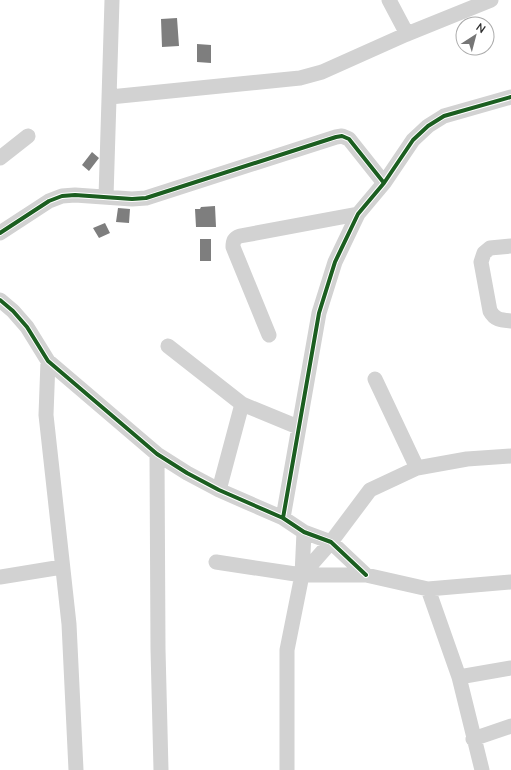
<svg xmlns="http://www.w3.org/2000/svg" width="511" height="770" font-family="Mulish,sans-serif">
<rect width="100%" height="100%" fill="#fff"/>
<path fill="#7e7e7e" d="M 177,18 L 179,46 L 162,47 L 161,19 Z
M 197,44 L 211,45 L 211,63 L 197,62 Z
M 92,152 L 99,158 L 89,171 L 82,165 Z
M 215,206 L 216,227 L 196,227 L 195,209 L 200,209 L 201,207 Z
M 118,208 L 130,209 L 129,223 L 116,222 Z
M 105,223 L 110,233 L 99,238 L 93,228 Z
M 200,239 L 211,239 L 211,261 L 200,261 Z"/>
<g fill="none" stroke-linecap="round" stroke-linejoin="round">
<path stroke="#d2d2d2" stroke-width="15" d="M 389,0 L 407,34
M 110,97 L 300,78 L 322,72 L 407,34 L 491,0
M 0,158 L 28,136
M 106,197 L 112,0
M 0,233 L 49,201 L 62,196 L 75,195 L 132,199 L 146,198 L 336,137 L 342,136 L 349,139 L 384,183
M 511,246 L 490,248 L 484,253 L 481,262 L 490,311 C 495,320 501,320 511,321
M 0,300 L 13,311 L 27,327 L 48,361 L 157,454 L 187,473 L 219,490 L 283,518 L 304,532 L 331,542 L 366,575
M 269,335 L 233,247 C 233,241 234,238 240,236 L 358,214
M 168,346 L 242,404 L 298,427
M 48,361 L 46,415 L 69,624 L 76,770
M 375,379 L 417,468
M 157,454 L 158,649 L 161,770
M 219,490 L 242,404
M 283,518 L 319,313 L 335,262 L 358,214 L 384,183 L 413,140 L 428,126 L 444,116 L 511,97
M 216,562 L 302,575 L 366,575 L 428,589 L 511,582
M 302,575 L 331,542 L 370,490 L 417,468 L 467,459 L 511,456
M 0,577 L 62,567
M 428,589 L 459,677 L 482,770
M 459,677 L 511,668
M 473,739 L 511,726
M 287,770 L 287,650 L 302,575 L 304,532"/>
<defs>
<path id="cycleway" d="M 0,233 L 49,201 L 62,196 L 75,195 L 132,199 L 146,198 L 336,137 L 342,136 L 349,139 L 384,183
M 0,300 L 13,311 L 27,327 L 48,361 L 157,454 L 187,473 L 219,490 L 283,518 L 304,532 L 331,542 L 366,575
M 283,518 L 319,313 L 335,262 L 358,214 L 384,183 L 413,140 L 428,126 L 444,116 L 511,97"/>
</defs>
<use href="#cycleway" stroke="#fff" stroke-width="6"/>
<use href="#cycleway" stroke="#1b5e20" stroke-width="4"/>
</g>
<g transform="translate(475 36) rotate(36)"><circle r="19" fill="#ffffff" stroke="#ababab"/>
<path d="M0-3L7 15L0 10L-7 15Z" fill="#767676"/>
<text y="-6" font-size="11" font-weight="bold" text-anchor="middle" fill="#2d2d2d">N</text>
</g>
</svg>
